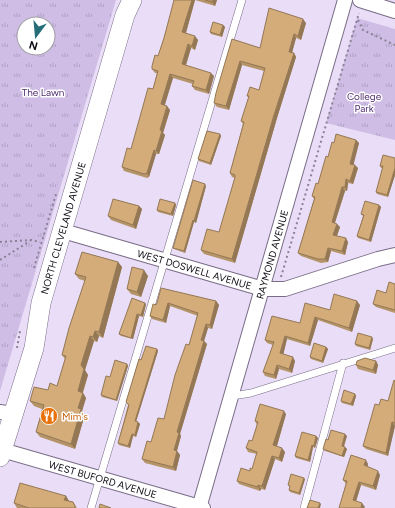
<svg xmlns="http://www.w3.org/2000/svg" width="395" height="508" font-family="Figtree,sans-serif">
<defs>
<pattern id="park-tufts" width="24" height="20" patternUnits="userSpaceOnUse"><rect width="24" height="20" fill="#cfbde5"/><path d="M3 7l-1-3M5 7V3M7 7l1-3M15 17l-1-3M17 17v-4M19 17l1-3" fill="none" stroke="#b1a1c4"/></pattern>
</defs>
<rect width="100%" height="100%" fill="#e9ddf8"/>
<path fill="url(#park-tufts)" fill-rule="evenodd" d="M 0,0 L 116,0 L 0,391 ZM 24,24 L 48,24 L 48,48 L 24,48 Z
M 357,18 L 395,29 L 395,140 L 326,123 Z"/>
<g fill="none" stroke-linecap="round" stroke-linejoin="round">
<defs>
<path id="service" d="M 232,394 L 239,395 L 251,393 L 395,348
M 91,508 L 242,0
M 304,508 L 343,363"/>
<g id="minor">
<path d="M 360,0 L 395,11"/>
<path id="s1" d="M 63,231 L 263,289 L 285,289 L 378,259 L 395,255"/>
<path d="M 0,412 L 12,414"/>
<path id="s2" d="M 2,450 L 203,508"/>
<path id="s3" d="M 199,508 L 345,0"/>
</g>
<g id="secondary">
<path id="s4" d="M 0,457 L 34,348 L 41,303 L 125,15 L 132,0"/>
</g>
</defs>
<use href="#service" stroke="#796d86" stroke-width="8"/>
<use href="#minor" stroke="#796d86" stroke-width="16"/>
<use href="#secondary" stroke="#796d86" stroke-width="20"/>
<path stroke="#8a8295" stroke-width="2" stroke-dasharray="2 3" stroke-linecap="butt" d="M 358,20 L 363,30 L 395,45
M 0,242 L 31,240 L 40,242
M 0,260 L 30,241
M 34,268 L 56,194
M 281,277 L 359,13
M 17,348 L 20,331"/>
<use href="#service" stroke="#fff" stroke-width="7"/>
<use href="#minor" stroke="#fff" stroke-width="14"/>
<use href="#secondary" stroke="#fff" stroke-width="19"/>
</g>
<path fill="#b59468" d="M 174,0 L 217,0 L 215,6 L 195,0 L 186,33 L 198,40 L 195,50 L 191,48 L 186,65 L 214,76 L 209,94 L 195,90 L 192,86 L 193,84 L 173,78 L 164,105 L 170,110 L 163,133 L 165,135 L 159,154 L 156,154 L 149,177 L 147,178 L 124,171 L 122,167 L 131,149 L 153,89 L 157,73 L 155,73 L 152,69 L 158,56 L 164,38 Z
M 306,23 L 301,40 L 296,38 L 292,53 L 294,53 L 296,57 L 277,118 L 235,263 L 204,254 L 201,250 L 219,232 L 235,178 L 232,177 L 230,173 L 243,124 L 241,121 L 249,97 L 247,96 L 259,90 L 264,71 L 242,65 L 229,110 L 217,107 L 214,103 L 232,39 L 260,48 Z
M 223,25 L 225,27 L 222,37 L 211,34 L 210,32 Z
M 220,134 L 221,136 L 211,165 L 199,161 L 198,159 Z
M 356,140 L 359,143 L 353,164 L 358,168 L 353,184 L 348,183 L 347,191 L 345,191 L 335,223 L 340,227 L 337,236 L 348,242 L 345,255 L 331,251 L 328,262 L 321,263 L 301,256 L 298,253 L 314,199 L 312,196 L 318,184 L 334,143 Z
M 395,158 L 395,175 L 388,197 L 377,194 L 376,192 L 383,168 L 381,168 L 380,166 Z
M 206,186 L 196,223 L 194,222 L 185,253 L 174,249 L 173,248 Z
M 175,203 L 176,205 L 173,216 L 158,212 L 157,210 Z
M 379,205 L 381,207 L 371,242 L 358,238 L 357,236 L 363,216 L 361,214 Z
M 139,206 L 142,209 L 136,229 L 111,220 L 108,216 Z
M 118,262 L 122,267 L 103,338 L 99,336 L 97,342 L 94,341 L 85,370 L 88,375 L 83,393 L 86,398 L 82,411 L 85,414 L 75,449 L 40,437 L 36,432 L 42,409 L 34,406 L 30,401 L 48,390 L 57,386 L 65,359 L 62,355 L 85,281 L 79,279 L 75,274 Z
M 148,276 L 141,297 L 131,294 L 127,289 Z
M 395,284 L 395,313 L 376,307 L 373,304 Z
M 216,301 L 219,305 L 212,329 L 208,328 L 204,341 L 207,344 L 180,434 L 181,436 L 177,451 L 180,455 L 176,471 L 145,463 L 142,459 L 164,419 L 189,345 L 198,316 L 170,306 L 166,323 L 152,319 L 150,316 L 157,303 Z
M 146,304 L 143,317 L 139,316 L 133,339 L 121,336 L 119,334 Z
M 360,305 L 352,332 L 318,320 L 310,346 L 287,339 L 283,354 L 295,361 L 292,373 L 279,369 L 276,379 L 265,376 L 263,372 L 273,345 L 267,343 L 265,340 L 300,323 L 330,310 Z
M 373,339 L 370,350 L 356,346 L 355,344 Z
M 326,347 L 328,349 L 323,363 L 311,359 L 310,357 Z
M 157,349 L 158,351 L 136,421 L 140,424 L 136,437 L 133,436 L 130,448 L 119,445 L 118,443 L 128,405 L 126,402 L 141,360 Z
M 376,361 L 378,365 L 376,374 L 358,369 L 356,365 Z
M 127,364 L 128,366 L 117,401 L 102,397 L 101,395 L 110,377 Z
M 395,381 L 395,426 L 388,456 L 366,449 L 363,446 L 379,405 L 388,401 Z
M 355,394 L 356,396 L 353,406 L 342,403 L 341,401 Z
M 286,414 L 277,446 L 285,452 L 282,462 L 275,459 L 265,490 L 261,489 L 260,491 L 239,484 L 237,481 L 252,469 L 257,454 L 248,452 L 246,448 L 252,441 L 257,425 L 255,421 Z
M 316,436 L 318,438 L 315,448 L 313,447 L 310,462 L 296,458 L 295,456 Z
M 347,436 L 344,447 L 347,449 L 344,457 L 325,451 L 323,449 L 328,440 Z
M 368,464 L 367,466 L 380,475 L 376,490 L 361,485 L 356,502 L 365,507 L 339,508 L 346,484 L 343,480 Z
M 305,479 L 300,495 L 290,492 L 289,490 L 290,487 L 288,485 Z
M 66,496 L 69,501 L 73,502 L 77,508 L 17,508 L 14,503 Z"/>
<path fill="#947855" d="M 192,0 L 195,0 L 185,36 L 182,32 Z
M 213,0 L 217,0 L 215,6 L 212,2 Z
M 303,19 L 306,23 L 301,40 L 298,36 Z
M 223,25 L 225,27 L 222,37 L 220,35 Z
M 294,34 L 296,38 L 291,56 L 289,52 Z
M 195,36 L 198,40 L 195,50 L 192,46 Z
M 188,44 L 191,48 L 185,68 L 182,64 Z
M 294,53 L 296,57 L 277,118 L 235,263 L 232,259 L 274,115 Z
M 240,61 L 242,65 L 229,110 L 226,106 Z
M 211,73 L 214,76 L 209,94 L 206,90 Z
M 170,74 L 173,78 L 164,108 L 161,104 Z
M 167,106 L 170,110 L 163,133 L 165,135 L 159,154 L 156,151 L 160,130 Z
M 220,134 L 221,136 L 211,165 L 210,163 Z
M 356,140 L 359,143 L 353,167 L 350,164 Z
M 154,150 L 156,154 L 149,177 L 147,173 Z
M 355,165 L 358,168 L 353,184 L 350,181 Z
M 395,168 L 395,175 L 388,197 L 387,195 Z
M 346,179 L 348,183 L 347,191 L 345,187 Z
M 205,184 L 206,186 L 196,223 L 194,221 Z
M 342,187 L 345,191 L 334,225 L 332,222 Z
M 175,203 L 176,205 L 173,216 L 171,214 Z
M 379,205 L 381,207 L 371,242 L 369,240 Z
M 139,206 L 142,209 L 136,229 L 133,225 Z
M 193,220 L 194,222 L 185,253 L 184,251 Z
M 337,224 L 340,227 L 336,238 L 333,235 Z
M 346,238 L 348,242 L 345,255 L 342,251 Z
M 328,248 L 331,251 L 328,262 L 325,259 Z
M 118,262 L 122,267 L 103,338 L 99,332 Z
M 144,270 L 148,276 L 141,297 L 137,292 Z
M 216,301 L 219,305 L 212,329 L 210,325 Z
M 357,301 L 360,305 L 352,332 L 349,328 Z
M 145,303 L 146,304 L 143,317 L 141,315 Z
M 168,303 L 170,306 L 166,323 L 163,320 Z
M 137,314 L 139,316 L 133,339 L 131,338 Z
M 315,317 L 318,320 L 310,346 L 308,343 Z
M 206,324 L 208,328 L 204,341 L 207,344 L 180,434 L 181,436 L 176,454 L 174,450 L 177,432 Z
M 95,331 L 99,336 L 97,342 L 93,337 Z
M 90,336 L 94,341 L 85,370 L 88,375 L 81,397 L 78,391 L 81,365 Z
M 285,336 L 287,339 L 283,356 L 280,353 Z
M 372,337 L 373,339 L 370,350 L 369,348 Z
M 326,347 L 328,349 L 323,363 L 322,361 Z
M 157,349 L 158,351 L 136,422 L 135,421 Z
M 293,357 L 295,361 L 292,373 L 289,369 Z
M 376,361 L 378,365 L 376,374 L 373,370 Z
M 127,364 L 128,366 L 117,401 L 116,400 Z
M 277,365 L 279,369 L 276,379 L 274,375 Z
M 83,393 L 86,398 L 82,411 L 85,414 L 75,449 L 71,444 L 78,408 Z
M 355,394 L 356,396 L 353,406 L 351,404 Z
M 284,411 L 286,414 L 276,449 L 273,445 Z
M 138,422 L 140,424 L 136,437 L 135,435 Z
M 392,422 L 395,426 L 388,456 L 386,453 Z
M 132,434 L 133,436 L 130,448 L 128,446 Z
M 345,434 L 347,436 L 343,448 L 342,446 Z
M 316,436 L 318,438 L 315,448 L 314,446 Z
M 312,445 L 313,447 L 310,462 L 308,460 Z
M 345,447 L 347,449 L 344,457 L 342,456 Z
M 282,448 L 285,452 L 282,462 L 279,458 Z
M 177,451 L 180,455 L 176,471 L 173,467 Z
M 272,456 L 275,459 L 265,490 L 262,486 Z
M 366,460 L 368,464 L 367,469 L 364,465 Z
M 378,471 L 380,475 L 376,490 L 373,486 Z
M 304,478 L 305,479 L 300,495 L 299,493 Z
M 359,482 L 361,485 L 355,504 L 353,500 Z
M 258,485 L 261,489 L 260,491 L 258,487 Z
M 66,496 L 69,501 L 64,500 Z
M 320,503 L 321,504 L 320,508 L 318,508 Z
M 362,503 L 365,507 L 364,508 L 361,508 Z"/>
<path fill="#d3ac79" stroke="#947855" d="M 174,0 L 192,0 L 182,32 L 195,36 L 192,46 L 188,44 L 182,64 L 211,73 L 206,90 L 192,86 L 194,81 L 170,74 L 161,104 L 167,106 L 160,130 L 162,131 L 156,151 L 154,150 L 147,173 L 144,174 L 122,167 L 127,148 L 131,149 L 148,88 L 153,89 L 158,71 L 152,69 L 152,66 L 155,55 L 158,56 L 164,38 Z
M 205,0 L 213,0 L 212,2 Z
M 269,8 L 303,19 L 298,36 L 294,34 L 289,52 L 294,53 L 274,115 L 232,259 L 201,250 L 207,229 L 219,232 L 235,177 L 235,175 L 230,173 L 244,122 L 241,121 L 249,96 L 247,96 L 250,87 L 259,90 L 265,68 L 240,61 L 226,106 L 214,103 L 216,93 L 232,39 L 260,48 Z
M 213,22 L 223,25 L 220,35 L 210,32 Z
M 207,131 L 220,134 L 210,163 L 198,159 Z
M 336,134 L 356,140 L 350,164 L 355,165 L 350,181 L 346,179 L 345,187 L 342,187 L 332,222 L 337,224 L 333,235 L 346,238 L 342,251 L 328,248 L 325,259 L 318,259 L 298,253 L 315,197 L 312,196 L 316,183 L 318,184 L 326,156 L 328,157 L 332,142 L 334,143 Z
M 383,155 L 395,158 L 395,168 L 387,195 L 376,192 L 383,166 L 380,166 Z
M 193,180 L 205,184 L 194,221 L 193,220 L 184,251 L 173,248 Z
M 113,199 L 139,206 L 133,225 L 108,216 Z
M 160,199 L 175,203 L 171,214 L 157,210 Z
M 365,201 L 379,205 L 369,240 L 357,236 L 364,215 L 361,214 Z
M 82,252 L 118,262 L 99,332 L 95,331 L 93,337 L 90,336 L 81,365 L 84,369 L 78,391 L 83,393 L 78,408 L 81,409 L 71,444 L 36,432 L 44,405 L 30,401 L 34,387 L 48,390 L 50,383 L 57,386 L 66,356 L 62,355 L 69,328 L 86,277 L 75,274 Z
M 132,267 L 144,270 L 137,292 L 127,289 Z
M 389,282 L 395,284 L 395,310 L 373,304 L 377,290 L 386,293 Z
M 161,288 L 216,301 L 210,325 L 206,324 L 201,340 L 204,341 L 177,432 L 179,433 L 174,450 L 177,451 L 173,467 L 142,459 L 147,441 L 151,442 L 158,418 L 164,419 L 175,375 L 186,344 L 189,345 L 198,313 L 168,303 L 163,320 L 150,316 L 153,304 L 156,305 L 157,303 Z
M 334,294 L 357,301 L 349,328 L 315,317 L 308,343 L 285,336 L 280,353 L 293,357 L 289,369 L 277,365 L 274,375 L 263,372 L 274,342 L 265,340 L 272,316 L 300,323 L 305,303 L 330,310 Z
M 132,298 L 145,303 L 141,315 L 137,314 L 131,338 L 119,334 Z
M 358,333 L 372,337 L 369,348 L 355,344 Z
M 314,343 L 326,347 L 322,361 L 310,357 Z
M 146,346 L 157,349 L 135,421 L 138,422 L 135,435 L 132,434 L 128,446 L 118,443 L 129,405 L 126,402 L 139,359 L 141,360 Z
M 365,358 L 376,361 L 373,370 L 356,365 L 357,361 Z
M 115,360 L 127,364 L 116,400 L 101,395 L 106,376 L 110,377 Z
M 394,380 L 395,381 L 395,423 L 392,422 L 386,453 L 363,446 L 375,404 L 379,405 L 381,399 L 388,401 Z
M 344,390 L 355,394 L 351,404 L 341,401 Z
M 260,404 L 284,411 L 273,445 L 282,448 L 279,458 L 272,456 L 262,486 L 258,485 L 258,487 L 237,481 L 241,468 L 250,471 L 250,468 L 252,469 L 257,452 L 246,448 L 249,440 L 252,441 L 258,422 L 255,421 Z
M 331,430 L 345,434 L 342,446 L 345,447 L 342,456 L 323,449 L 326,439 L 328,440 Z
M 302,432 L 316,436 L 314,446 L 312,445 L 308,460 L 295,456 Z
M 351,455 L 366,460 L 364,465 L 378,471 L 373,486 L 359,482 L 353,500 L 362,503 L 361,508 L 339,508 L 347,481 L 343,480 Z
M 291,474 L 304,478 L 299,493 L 289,490 L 290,486 L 288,485 Z
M 20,483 L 66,496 L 64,500 L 73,502 L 75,506 L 74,508 L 29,508 L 14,503 Z
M 310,500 L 320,503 L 318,508 L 307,508 Z
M 100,504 L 111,508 L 99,508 Z"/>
<defs>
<symbol id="restaurant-disc" viewBox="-11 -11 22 22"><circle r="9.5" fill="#e8710a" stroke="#fff"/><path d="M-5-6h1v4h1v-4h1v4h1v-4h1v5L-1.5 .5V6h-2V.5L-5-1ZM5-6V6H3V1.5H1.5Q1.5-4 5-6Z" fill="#fff"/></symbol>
</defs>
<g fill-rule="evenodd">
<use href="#restaurant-disc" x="39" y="406" width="20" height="20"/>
</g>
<g text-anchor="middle" stroke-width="3" stroke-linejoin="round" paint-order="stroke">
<g font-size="10" fill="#512f70" stroke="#fff">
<text x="43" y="96">The Lawn</text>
<text x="364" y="100">College<tspan x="364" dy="12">Park</tspan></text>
</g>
<g font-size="10" fill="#110d16" stroke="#fff">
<text dy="4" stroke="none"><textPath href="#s4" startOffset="238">NORTH CLEVELAND AVENUE</textPath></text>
<text dy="4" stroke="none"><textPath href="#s3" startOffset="264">RAYMOND AVENUE</textPath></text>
<text dy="4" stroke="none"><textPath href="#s1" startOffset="137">WEST DOSWELL AVENUE</textPath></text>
<text dy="4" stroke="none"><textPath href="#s2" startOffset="105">WEST BUFORD AVENUE</textPath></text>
</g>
<g font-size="10" fill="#c56008" stroke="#fff" text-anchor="start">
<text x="62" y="420">Mim's</text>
</g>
</g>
<g transform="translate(36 36) rotate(196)"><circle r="19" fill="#ffffff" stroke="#a09ea2"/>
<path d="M0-3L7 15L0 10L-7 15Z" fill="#266d7a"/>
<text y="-6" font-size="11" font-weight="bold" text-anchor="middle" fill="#110d16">N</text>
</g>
</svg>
